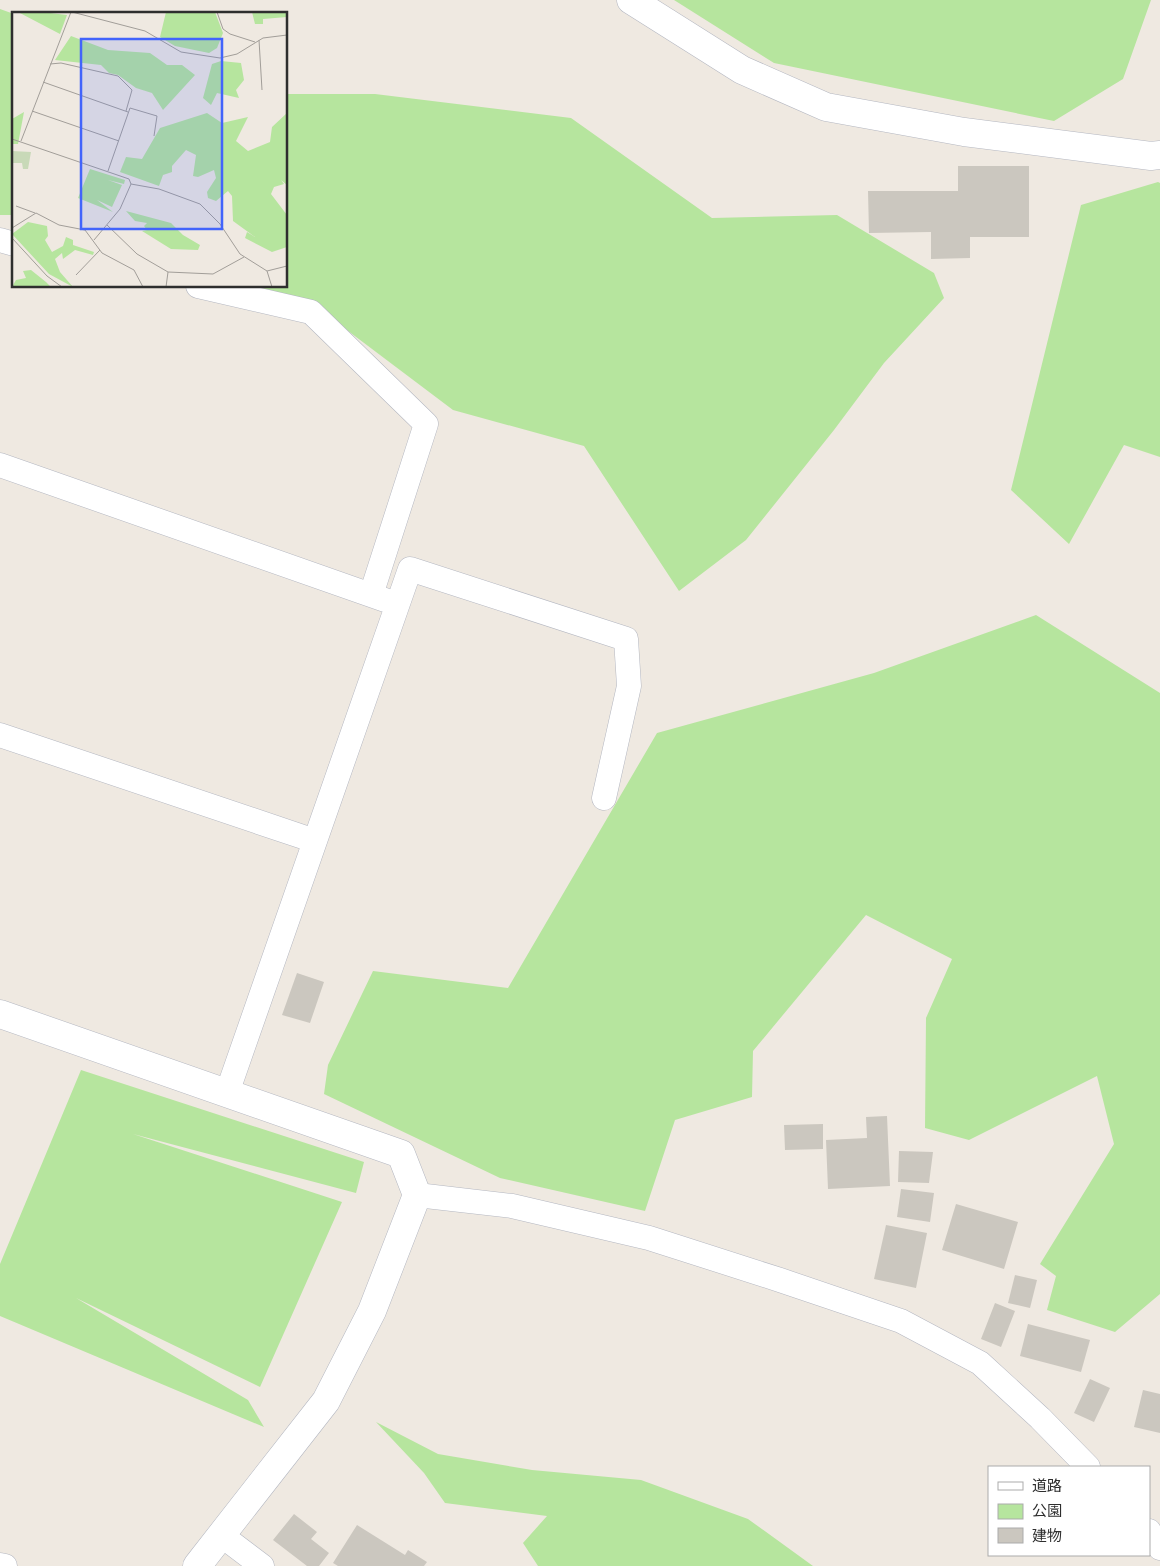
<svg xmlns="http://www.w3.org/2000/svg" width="1160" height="1566" font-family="'Varela Round','Noto Sans JP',sans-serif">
<rect width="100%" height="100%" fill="#efe9e1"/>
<path fill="#b6e59e" d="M 674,0 L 1151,0 L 1123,79 L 1054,121 L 774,63 Z
M 0,9 L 14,14 L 14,215 L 0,215 Z
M 286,94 L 375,94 L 571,118 L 712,218 L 837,215 L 934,273 L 944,298 L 884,363 L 834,430 L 746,540 L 679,591 L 584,446 L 453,410 L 311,303 L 239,286 L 286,286 Z
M 1158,182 L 1160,183 L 1160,457 L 1124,445 L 1069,544 L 1011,490 L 1081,205 Z
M 1036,615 L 1160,693 L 1160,1294 L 1115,1332 L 1047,1310 L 1056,1276 L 1040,1264 L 1114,1144 L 1097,1076 L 969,1140 L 925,1128 L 926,1018 L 952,959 L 866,915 L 753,1051 L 752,1097 L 675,1120 L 645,1211 L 500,1178 L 324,1094 L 328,1065 L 373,971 L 508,988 L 657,733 L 874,673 Z
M 81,1070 L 364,1162 L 356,1193 L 133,1134 L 342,1202 L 260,1387 L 76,1298 L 248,1400 L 264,1427 L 0,1316 L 0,1264 Z
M 376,1422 L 438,1454 L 532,1470 L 641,1480 L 748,1519 L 813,1566 L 538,1566 L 523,1543 L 547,1516 L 445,1503 L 424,1473 Z"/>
<path fill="#cbc7bf" d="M 958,166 L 1029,166 L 1029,237 L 970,237 L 970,258 L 931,259 L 931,232 L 869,233 L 868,191 L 958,191 Z
M 297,973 L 324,982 L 310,1023 L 282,1015 Z
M 887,1116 L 890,1186 L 828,1189 L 826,1140 L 867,1138 L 866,1117 Z
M 823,1124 L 823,1149 L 785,1150 L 784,1125 Z
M 899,1151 L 933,1152 L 929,1183 L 898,1182 Z
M 901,1189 L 934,1193 L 930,1222 L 897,1217 Z
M 956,1204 L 1018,1222 L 1004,1269 L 942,1250 Z
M 886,1225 L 927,1233 L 916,1288 L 874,1279 Z
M 1015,1275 L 1037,1280 L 1030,1308 L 1008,1303 Z
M 995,1303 L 1015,1311 L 1001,1347 L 981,1339 Z
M 1028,1324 L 1090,1340 L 1081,1372 L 1020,1356 Z
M 1090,1379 L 1110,1388 L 1094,1422 L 1074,1413 Z
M 1143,1390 L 1160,1394 L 1160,1433 L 1134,1427 Z
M 294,1514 L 317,1532 L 311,1539 L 329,1553 L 319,1566 L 307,1566 L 273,1540 Z
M 357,1525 L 405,1555 L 408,1550 L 427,1562 L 424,1566 L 338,1566 L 333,1563 Z"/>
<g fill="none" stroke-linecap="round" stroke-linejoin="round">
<defs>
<path id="minor" d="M 0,240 L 14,244
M 198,286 L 311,312 L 426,424 L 371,595
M 0,465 L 385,600
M 0,735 L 315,841
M 227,1093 L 410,569 L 626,639 L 629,686 L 604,798
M 417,1195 L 512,1206 L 649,1238 L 780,1280 L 901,1321 L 980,1363 L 1040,1418 L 1088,1467
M 1149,1531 L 1160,1548
M 221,1535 L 262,1566
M 0,1565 L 5,1566"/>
<path id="tertiary" d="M 631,0 L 742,70 L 826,107 L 964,132 L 1151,156 L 1160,155
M 0,1014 L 401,1154 L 417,1195 L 372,1311 L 326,1401 L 197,1566"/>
</defs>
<use href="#minor" stroke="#b4b7c1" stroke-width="25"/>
<use href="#tertiary" stroke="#b4b7c1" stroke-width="29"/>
<use href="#minor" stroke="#fff" stroke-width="24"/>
<use href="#tertiary" stroke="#fff" stroke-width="28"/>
</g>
<g transform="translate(12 12)">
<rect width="275" height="275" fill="#efe9e1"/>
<path d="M 6,0 L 30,0 L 55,3 L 48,22 ZM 154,0 L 203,0 L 211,21 L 205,36 L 197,41 L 163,34 L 148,25 ZM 240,0 L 275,0 L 275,5 L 251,7 L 251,12 L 243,12 ZM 59,24 L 96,38 L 138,41 L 155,53 L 170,53 L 183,63 L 151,98 L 140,81 L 124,76 L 106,63 L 97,61 L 89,53 L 43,48 ZM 209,49 L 229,51 L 232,68 L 224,78 L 227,86 L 205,81 L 199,93 L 191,86 L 200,52 ZM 12,100 L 6,132 L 0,132 L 0,107 ZM 195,101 L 210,111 L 236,105 L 224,129 L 236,139 L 258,130 L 260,115 L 275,101 L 275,173 L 269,168 L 272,172 L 262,175 L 259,182 L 275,203 L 275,235 L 260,240 L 233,226 L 235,220 L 243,225 L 221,209 L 220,184 L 216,179 L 204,189 L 196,186 L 195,180 L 204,166 L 202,158 L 186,165 L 181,164 L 184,143 L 174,138 L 160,154 L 160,160 L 151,163 L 147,174 L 108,160 L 114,145 L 130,147 L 148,116 ZM 78,157 L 113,168 L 112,172 L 96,168 L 110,173 L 100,195 L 85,188 L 101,200 L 66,186 ZM 114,199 L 159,211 L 171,223 L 188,233 L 186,238 L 159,237 L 130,219 L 135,218 L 132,214 L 135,211 L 123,209 ZM 16,210 L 35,214 L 36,224 L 33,228 L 40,240 L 51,234 L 54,225 L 61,228 L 61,233 L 82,240 L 81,243 L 63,238 L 51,247 L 50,241 L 43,247 L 48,260 L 61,275 L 37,262 L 0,222 ZM 19,258 L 34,270 L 39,275 L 0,275 L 4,268 L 14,266 L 11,259 Z" fill="#b6e59e"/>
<path d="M 0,139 L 19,140 L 16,157 L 11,157 L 10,151 L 0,151 Z" fill="#c8d9b8"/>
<path fill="none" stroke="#a29e99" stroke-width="1" d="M 60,0 L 133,19 L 169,40 L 208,46 L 225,42 L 251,26 L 275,23M 205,0 L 211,17 L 218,22 L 243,30M 247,28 L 250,78M 38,52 L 49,51 L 106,64 L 120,78 L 114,99M 31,70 L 116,100M 20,99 L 107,129M 0,127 L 117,167 L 119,172 L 108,197 L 82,228M 9,129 L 59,0M 96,159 L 118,96 L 145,104 L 142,124M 119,172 L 147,177 L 188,192 L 208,212 L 228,242 L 255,259 L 260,275M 4,194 L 23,201M 95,213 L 125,242 L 156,260 L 201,262 L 232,245M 0,216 L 24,201 L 47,213 L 73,218 L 90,241 L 122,258 L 131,275M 0,226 L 35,264 L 50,275M 255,259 L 275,254M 64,263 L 88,238M 154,275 L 156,260"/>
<path fill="#4264fb" fill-opacity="0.15" stroke="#4264fb" stroke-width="2.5" d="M 69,27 L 210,27 L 210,217 L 69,217 Z"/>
<rect width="275" height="275" fill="none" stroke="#2e2e2e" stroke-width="2.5"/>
</g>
<rect x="988" y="1466" width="162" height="90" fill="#ffffff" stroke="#ababab"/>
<rect x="998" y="1482" width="25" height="8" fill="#ffffff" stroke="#ababab"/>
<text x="1032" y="1491" font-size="15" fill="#2e2e2e">道路</text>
<rect x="998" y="1504" width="25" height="15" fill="#b6e59e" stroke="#ababab"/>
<text x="1032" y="1516" font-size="15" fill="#2e2e2e">公園</text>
<rect x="998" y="1528" width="25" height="15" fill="#cbc7bf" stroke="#ababab"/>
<text x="1032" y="1541" font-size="15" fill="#2e2e2e">建物</text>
</svg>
